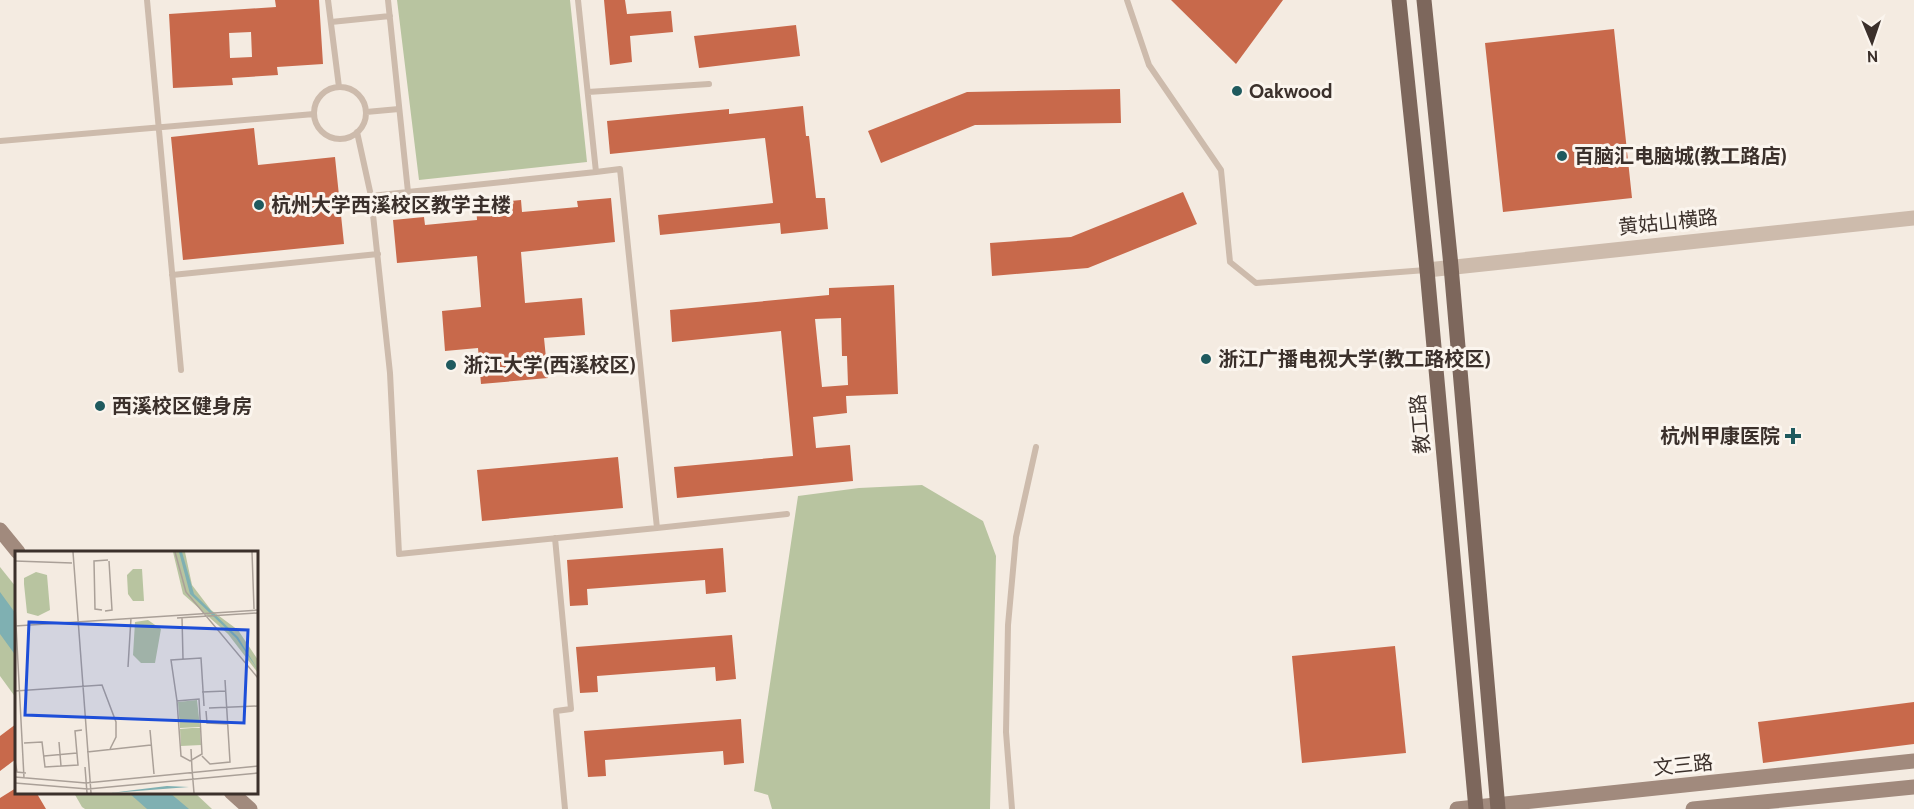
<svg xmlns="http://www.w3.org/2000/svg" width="1914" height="809" font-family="Cabin,'Noto Sans SC',sans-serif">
<rect width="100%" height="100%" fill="#f4ebe1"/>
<path fill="#b8c4a0" d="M 397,0 L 570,0 L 587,162 L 419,180 Z
M 922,485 L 983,521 L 996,556 L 990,809 L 772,809 L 768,795 L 754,791 L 798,496 L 859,488 Z
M 0,567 L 16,587 L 16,698 L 0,676 Z
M 74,793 L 195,793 L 212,809 L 85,809 L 82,807 Z"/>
<path fill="#7fb0b2" d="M 0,592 L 16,614 L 16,656 L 0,634 Z
M 129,793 L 170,793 L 189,809 L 147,809 Z"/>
<path fill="#c8694b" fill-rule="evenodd" d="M 275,0 L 319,0 L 323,64 L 277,67 L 278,75 L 232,78 L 233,85 L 173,88 L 169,14 L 276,7 ZM 251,32 L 252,57 L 230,58 L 229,33 Z
M 604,0 L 625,0 L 627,14 L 671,11 L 673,32 L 630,36 L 632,62 L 610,65 Z
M 1171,0 L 1283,0 L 1236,64 Z
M 796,25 L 800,56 L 699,68 L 694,36 Z
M 1614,29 L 1632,198 L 1503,212 L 1485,43 Z
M 1120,89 L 1121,123 L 975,125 L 881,163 L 868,131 L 967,92 Z
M 803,106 L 806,136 L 809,136 L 816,198 L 825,198 L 828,229 L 781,234 L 780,223 L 660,235 L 658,215 L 773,203 L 765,138 L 610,154 L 607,121 L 729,109 L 729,114 Z
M 254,128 L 258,165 L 335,157 L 344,244 L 183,260 L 171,137 Z
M 1183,192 L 1197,224 L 1088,268 L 992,276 L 990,243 L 1071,237 Z
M 611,198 L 615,242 L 521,252 L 525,303 L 582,298 L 585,335 L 544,338 L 548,378 L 481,384 L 478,348 L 445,351 L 442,311 L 481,307 L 477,256 L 397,263 L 393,220 L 424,217 L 425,225 L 477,220 L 476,204 L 521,200 L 522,212 L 578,207 L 577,201 Z
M 894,285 L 898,394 L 846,396 L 847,413 L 813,417 L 816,448 L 850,445 L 853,481 L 677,498 L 674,467 L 793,456 L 781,331 L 672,342 L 670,310 L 829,295 L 829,288 ZM 841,318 L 842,356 L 847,356 L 848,385 L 822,387 L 815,319 Z
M 618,457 L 623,508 L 482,521 L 477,470 Z
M 723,548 L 726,592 L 706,594 L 705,580 L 587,589 L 588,605 L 570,606 L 567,560 Z
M 732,635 L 736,679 L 716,681 L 715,667 L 597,676 L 598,692 L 580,693 L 576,647 Z
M 1395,646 L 1406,753 L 1302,763 L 1292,656 Z
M 1914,702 L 1914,744 L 1763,763 L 1758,722 Z
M 741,719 L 744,763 L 724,765 L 723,751 L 605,760 L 606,776 L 588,777 L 584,731 Z
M 16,724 L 16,759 L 0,771 L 0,736 Z
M 16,788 L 16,792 L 36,792 L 46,809 L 0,809 L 0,798 Z"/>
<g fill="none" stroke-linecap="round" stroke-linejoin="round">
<path stroke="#cdbbac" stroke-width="6" d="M 147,0 L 181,370
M 328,0 L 339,87
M 388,0 L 408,192 L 596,172 L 578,0
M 1127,0 L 1149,65 L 1221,170 L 1230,262 L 1256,283 L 1426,270
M 331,22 L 390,16
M314 113a26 26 0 1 1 52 0a26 26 0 1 1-52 0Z
M 588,92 L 709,84
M 366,112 L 399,109
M 357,132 L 371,196 L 390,373 L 399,554 L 657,528 L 620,169 L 596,172
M 0,141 L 314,114
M 371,196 L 408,192
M 172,275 L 378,254
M 657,528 L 787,514
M 555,538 L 571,709 L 556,711 L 565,809
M 1012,809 L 1006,732 L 1008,625 L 1016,537 L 1036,447"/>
<path stroke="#cdbbac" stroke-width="15" d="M 1427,270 L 1914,218"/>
<path stroke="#a18a7d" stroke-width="15" d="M 0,530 L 18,552
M 231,792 L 250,809
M 1457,809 L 1914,761
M 1693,809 L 1914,787"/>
<path stroke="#7d675c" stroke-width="15" d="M 1399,0 L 1427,270 L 1476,809
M 1424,0 L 1451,266 L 1498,809"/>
</g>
<g fill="#1f5a5e" stroke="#fbf5ee" stroke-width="2">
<circle cx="1237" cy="91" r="6"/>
<circle cx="1562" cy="156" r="6"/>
<circle cx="259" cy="205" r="6"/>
<circle cx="1206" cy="359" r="6"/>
<circle cx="451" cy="365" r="6"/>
<circle cx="100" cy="406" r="6"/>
<path d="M1790 427h6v6h6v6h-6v6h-6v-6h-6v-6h6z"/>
</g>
<g text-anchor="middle" stroke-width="6" stroke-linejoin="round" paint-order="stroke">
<g font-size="20" font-weight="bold" fill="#3b302b" stroke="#fbf5ee" text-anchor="start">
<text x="1249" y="98">Oakwood</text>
<text x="1574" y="163">百脑汇电脑城(教工路店)</text>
<text x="271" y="212">杭州大学西溪校区教学主楼</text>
<text x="1218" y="366">浙江广播电视大学(教工路校区)</text>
<text x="463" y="372">浙江大学(西溪校区)</text>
<text x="112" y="413">西溪校区健身房</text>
<text x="1780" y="443" text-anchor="end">杭州甲康医院</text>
</g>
<g font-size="20" fill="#3b302b" stroke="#fbf5ee">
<text transform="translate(1668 222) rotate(-6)" y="7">黄姑山横路</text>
<text transform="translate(1420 424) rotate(-95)" y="7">教工路</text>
<text transform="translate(1683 765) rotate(-6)" y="7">文三路</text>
</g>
</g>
<g transform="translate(15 551)">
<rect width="243" height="243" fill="#f4ebe1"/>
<path d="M 158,1 L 170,1 L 177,34 L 196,59 L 223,79 L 243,109 L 243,122 L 213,83 L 168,43 ZM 118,18 L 127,18 L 129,50 L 118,50 L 113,43 L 112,24 ZM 21,21 L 32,24 L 35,59 L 23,65 L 12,62 L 9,33 L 9,27 ZM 133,69 L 146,78 L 140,112 L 126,112 L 118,104 L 120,71 ZM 182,149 L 185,176 L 165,177 L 163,151 ZM 177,177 L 185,177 L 186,194 L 166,195 L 165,178 Z" fill="#b8c4a0"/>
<path d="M 164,1 L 167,1 L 179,43 L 223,86 L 243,119 L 221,87 L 175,43 ZM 152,235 L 174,236 L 96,242 L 119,239 Z" fill="#7fb0b2"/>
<path fill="none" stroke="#aaa098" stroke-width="1.5" d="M 58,1 L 76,242M 160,1 L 171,41 L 243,127M 237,1 L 239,58M 0,10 L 57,12M 0,55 L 9,227M 87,59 L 80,58 L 79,10 L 93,9M 90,60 L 97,59 L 94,10M 167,66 L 168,108M 162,67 L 243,62M 0,75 L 243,59M 113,116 L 116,67M 0,140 L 87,134 L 101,171 L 101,186 L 95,198M 187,141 L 211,140M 184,148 L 187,203 L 175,210 L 166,205 L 162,150 ZM 162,150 L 156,109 L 186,107 L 189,155M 194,157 L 243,155M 191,160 L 192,172 L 213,173M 135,179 L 139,223M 44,191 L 46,215M 9,192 L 27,191 L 30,216 L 63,214 L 60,180 L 67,179M 176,198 L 177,218M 72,201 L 136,194M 29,205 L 62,202M 187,205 L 195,213 L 215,211 L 210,129M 0,210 L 2,221 L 11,222M 70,216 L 72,242M 177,218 L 179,242M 0,226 L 71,232 L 243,215M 0,232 L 73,238 L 243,222"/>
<path fill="#1d4ed8" fill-opacity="0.15" stroke="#1d4ed8" stroke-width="3" d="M 14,71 L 233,79 L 229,172 L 10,164 Z"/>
<rect width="243" height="243" fill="none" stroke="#3b302b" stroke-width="3"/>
</g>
<g transform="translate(1872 42) rotate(178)" stroke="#fbf5ee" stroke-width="4.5" paint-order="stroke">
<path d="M0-4.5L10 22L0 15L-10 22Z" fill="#3b302b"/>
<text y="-9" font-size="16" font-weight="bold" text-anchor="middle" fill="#3b302b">N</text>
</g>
</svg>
